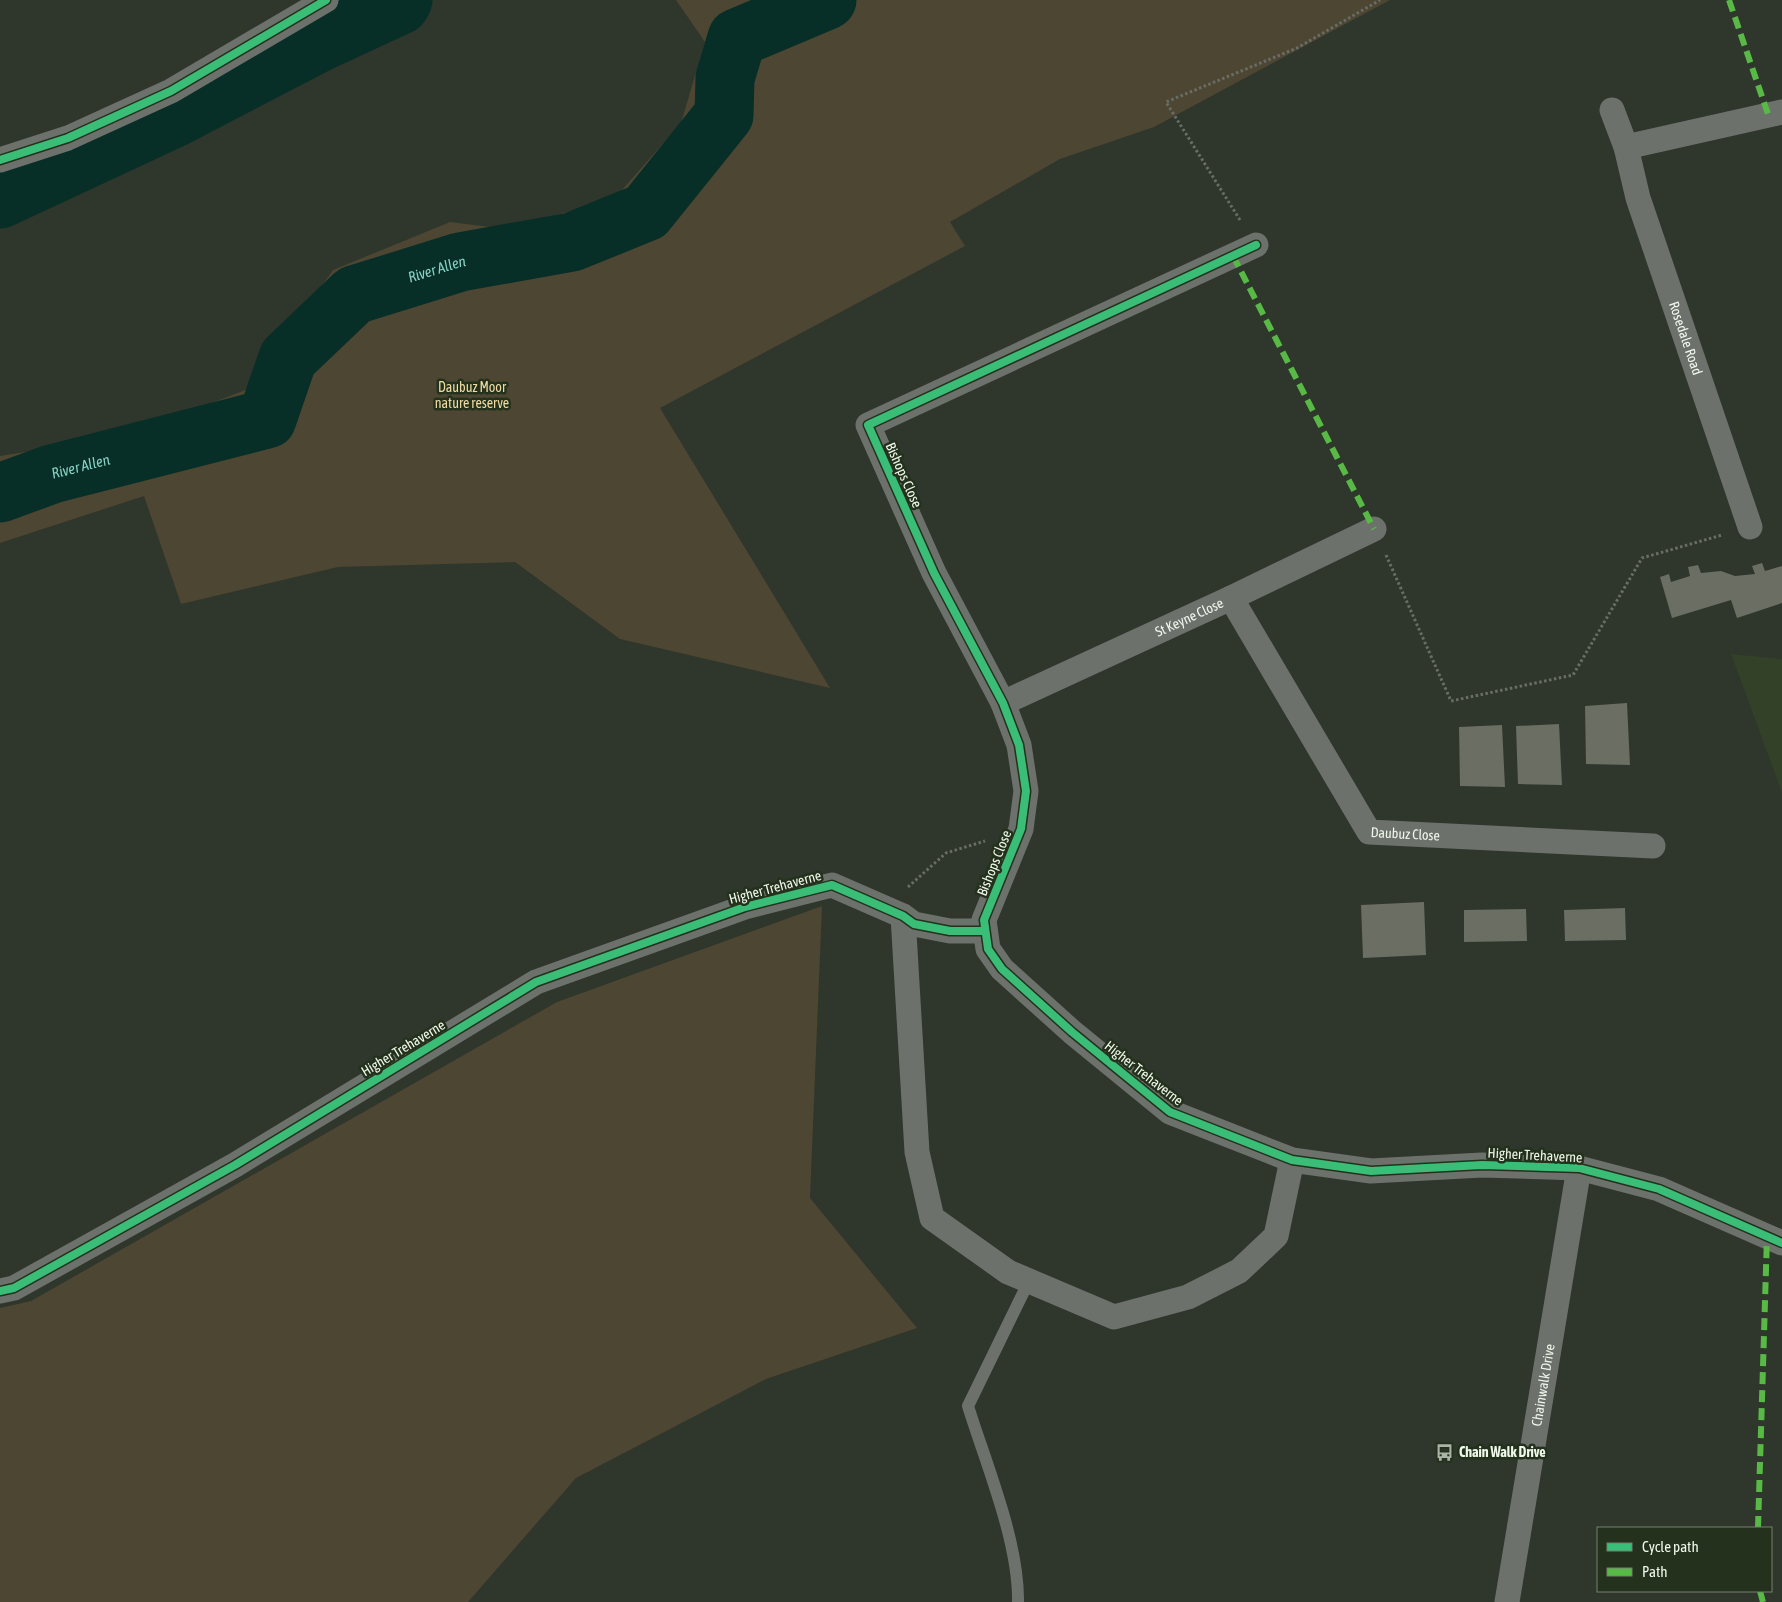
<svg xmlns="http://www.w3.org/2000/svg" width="1782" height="1602" font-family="'Asap Condensed',sans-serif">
<rect width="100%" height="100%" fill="#2f362b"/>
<path fill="#324128" d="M 1731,654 L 1782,659 L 1782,793 Z"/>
<path fill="#4d4632" d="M 676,0 L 1390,0 L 1154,127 L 1060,159 L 950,222 L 965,246 L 660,408 L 830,688 L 620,639 L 515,562 L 338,567 L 181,604 L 144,496 L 0,543 L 0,456 L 125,436 L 248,389 L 333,270 L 450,222 L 506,229 L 614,199 L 681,123 L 705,42 Z
M 822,906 L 810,1198 L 917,1328 L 766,1379 L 576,1478 L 468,1602 L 0,1602 L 0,1308 L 31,1301 L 557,1002 Z"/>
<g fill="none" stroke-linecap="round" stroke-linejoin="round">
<g stroke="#072e27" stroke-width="59">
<path d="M 0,199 L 174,118 L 318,43 L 400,5 L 403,0"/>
<path id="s1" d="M 0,493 L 52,474 L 267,419 L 288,358 L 354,295 L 460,262 L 572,242 L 646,212 L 724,115 L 725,78 L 737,38 L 827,0"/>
</g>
</g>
<path fill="#6a6e63" d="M 1762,563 L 1765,571 L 1782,566 L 1782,603 L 1737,618 L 1731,600 L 1672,618 L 1660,577 L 1669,574 L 1671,582 L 1690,576 L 1688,567 L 1698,565 L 1701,573 L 1721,571 L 1735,576 L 1755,574 L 1752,566 Z
M 1627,703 L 1630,765 L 1586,764 L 1585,706 Z
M 1559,724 L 1562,785 L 1518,784 L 1516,726 Z
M 1502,725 L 1505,787 L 1460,786 L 1459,727 Z
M 1424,902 L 1426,955 L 1363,958 L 1361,905 Z
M 1625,908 L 1626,940 L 1565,941 L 1564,910 Z
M 1526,909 L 1527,941 L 1464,942 L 1464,910 Z"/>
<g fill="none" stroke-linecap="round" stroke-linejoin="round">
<path stroke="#696d67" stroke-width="3" stroke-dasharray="2.5 2.5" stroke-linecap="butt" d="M 1240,220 L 1166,102 L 1297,48 L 1380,0
M 1386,555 L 1451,701 L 1573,675 L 1642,558 L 1722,535
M 908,887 L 946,853 L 985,841"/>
<path stroke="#6c716c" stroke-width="12" d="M 1018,1602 C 1019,1542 986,1464 968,1406 L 1029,1281"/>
<g stroke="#6c716c" stroke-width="25">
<path id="s2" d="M 1612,110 L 1626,147 L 1638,198 L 1750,527"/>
<path d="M 1626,147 L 1782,112"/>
<path d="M 0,160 L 68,138 L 171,91 L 326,0"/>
<path d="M 1256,245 L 868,425 L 934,573 L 1003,703 L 1019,745 L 1026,791 L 1021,829 L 984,920 L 988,949 L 1002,969 L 1072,1032 L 1170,1112 L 1292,1160 L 1371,1171 L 1482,1165 L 1579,1168 L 1659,1189 L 1782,1243"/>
<path id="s3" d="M 1231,598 L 1369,832 L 1653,846"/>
<path id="s4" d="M 1003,703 L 1231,598 L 1374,529"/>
<path d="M 903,916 L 917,1152 L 932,1218 L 1008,1272 L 1114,1317 L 1188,1297 L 1239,1271 L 1276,1236 L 1292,1160"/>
<path d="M 0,1291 L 14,1288 L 235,1165 L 536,982 L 745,907 L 832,885 L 903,916 L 914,924 L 950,931 L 984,931"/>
<path id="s5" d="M 1507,1602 L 1579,1168"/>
</g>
<path stroke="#58b947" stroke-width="6" stroke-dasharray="12 6" stroke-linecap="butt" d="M 1729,0 L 1768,114
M 1233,256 L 1374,529
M 1758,1528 L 1767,1237
M 1760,1591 L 1763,1602"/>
<defs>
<path id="cycleway" d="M 0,160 L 68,138 L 171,91 L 326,0
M 1256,245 L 868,425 L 934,573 L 1003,703 L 1019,745 L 1026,791 L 1021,829 L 984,920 L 988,949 L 1002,969 L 1072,1032 L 1170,1112 L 1292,1160 L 1371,1171 L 1482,1165 L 1579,1168 L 1659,1189 L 1782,1243
M 0,1291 L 14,1288 L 235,1165 L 536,982 L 745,907 L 832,885 L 903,916 L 914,924 L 950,931 L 984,931"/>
</defs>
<use href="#cycleway" stroke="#24311c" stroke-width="11"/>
<use href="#cycleway" stroke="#3abd76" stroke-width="8"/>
</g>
<defs>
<symbol id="bus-bare" viewBox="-9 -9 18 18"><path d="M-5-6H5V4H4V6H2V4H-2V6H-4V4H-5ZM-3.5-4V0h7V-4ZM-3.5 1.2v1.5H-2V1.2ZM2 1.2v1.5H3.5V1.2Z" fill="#acb4a8" stroke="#24311c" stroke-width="2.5" paint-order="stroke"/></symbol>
</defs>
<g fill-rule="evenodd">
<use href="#bus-bare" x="1432" y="1440" width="25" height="25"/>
</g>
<g text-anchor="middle" stroke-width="5" stroke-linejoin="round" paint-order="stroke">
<g font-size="14" fill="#eff8eb" stroke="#24311c">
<text dy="5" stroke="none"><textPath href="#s2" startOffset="240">Rosedale Road</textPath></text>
<text transform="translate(904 475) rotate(66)" y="5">Bishops Close</text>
<text dy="5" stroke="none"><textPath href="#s4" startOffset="205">St Keyne Close</textPath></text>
<text dy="5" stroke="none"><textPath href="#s3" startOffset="308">Daubuz Close</textPath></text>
<text transform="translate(994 863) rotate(-68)" y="5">Bishops Close</text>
<text transform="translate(775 887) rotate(-15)" y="5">Higher Trehaverne</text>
<text transform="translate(403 1048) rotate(-31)" y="5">Higher Trehaverne</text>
<text transform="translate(1144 1073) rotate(38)" y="5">Higher Trehaverne</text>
<text transform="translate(1535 1155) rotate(3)" y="5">Higher Trehaverne</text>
<text dy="5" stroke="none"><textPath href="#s5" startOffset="220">Chainwalk Drive</textPath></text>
</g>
<g font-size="14" fill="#f0dba3" stroke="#24311c">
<text x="472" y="392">Daubuz Moor<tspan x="472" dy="16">nature reserve</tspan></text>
</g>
<g font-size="14" font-weight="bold" fill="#eff8eb" stroke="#24311c" text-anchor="start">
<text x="1459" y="1457">Chain Walk Drive</text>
</g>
<g font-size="15" font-style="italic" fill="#89d2c4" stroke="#24311c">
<text dy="5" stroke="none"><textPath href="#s1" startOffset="520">River Allen</textPath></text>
<text dy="5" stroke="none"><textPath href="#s1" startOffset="85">River Allen</textPath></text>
</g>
</g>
<rect x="1597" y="1527" width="175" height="65" fill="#24311c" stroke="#75816f"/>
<rect x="1607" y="1543" width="25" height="8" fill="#3abd76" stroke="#75816f"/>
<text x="1642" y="1552" font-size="15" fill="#eff8eb">Cycle path</text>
<rect x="1607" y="1568" width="25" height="8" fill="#58b947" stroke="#75816f"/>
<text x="1642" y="1577" font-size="15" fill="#eff8eb">Path</text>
</svg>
